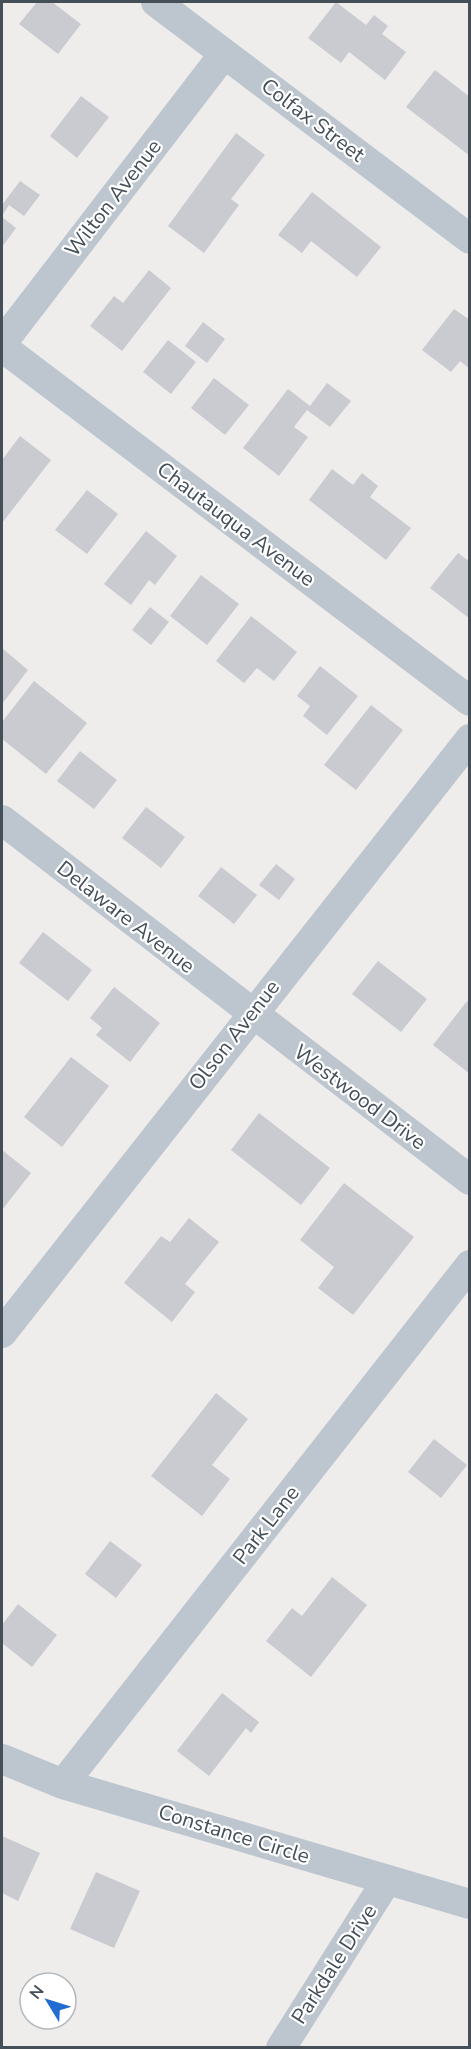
<svg xmlns="http://www.w3.org/2000/svg" width="471" height="2049" font-family="'Nunito Sans',sans-serif">
<rect width="100%" height="100%" fill="#efecec"/>
<path fill="#c9cbd1" d="M 37,2 L 52,2 L 81,24 L 58,54 L 19,24 Z
M 336,2 L 366,25 L 374,15 L 388,26 L 382,34 L 406,52 L 385,80 L 349,52 L 341,63 L 308,38 Z
M 435,70 L 470,97 L 470,156 L 406,107 Z
M 81,96 L 109,117 L 77,158 L 50,136 Z
M 236,133 L 265,155 L 231,199 L 239,205 L 204,253 L 168,226 Z
M 20,181 L 40,195 L 24,216 L 9,205 L 2,216 L 2,205 Z
M 312,192 L 381,247 L 357,277 L 311,241 L 302,253 L 278,235 Z
M 2,217 L 16,228 L 2,247 Z
M 149,270 L 171,288 L 122,351 L 90,326 L 114,296 L 123,303 Z
M 454,309 L 470,320 L 470,369 L 460,361 L 451,372 L 422,350 Z
M 203,322 L 225,339 L 207,363 L 185,346 Z
M 168,340 L 196,362 L 171,394 L 143,372 Z
M 214,378 L 249,405 L 225,435 L 191,408 Z
M 327,383 L 351,401 L 330,427 L 307,410 L 294,427 L 308,437 L 279,476 L 243,448 L 288,389 L 310,406 Z
M 20,436 L 51,460 L 2,523 L 2,460 Z
M 332,469 L 353,485 L 362,473 L 378,486 L 370,497 L 411,528 L 386,560 L 309,500 Z
M 87,490 L 118,514 L 87,554 L 55,530 Z
M 146,531 L 177,556 L 155,585 L 149,580 L 131,605 L 104,584 Z
M 458,553 L 470,562 L 470,619 L 430,588 Z
M 201,575 L 239,604 L 207,645 L 170,616 Z
M 150,607 L 169,622 L 151,645 L 132,630 Z
M 251,616 L 297,652 L 274,681 L 257,668 L 244,683 L 216,661 Z
M 2,648 L 28,670 L 2,704 Z
M 320,666 L 358,696 L 327,735 L 303,716 L 310,706 L 297,696 Z
M 34,681 L 87,723 L 46,774 L 2,739 L 2,722 Z
M 371,705 L 403,730 L 356,790 L 324,765 Z
M 80,751 L 117,780 L 94,809 L 57,781 Z
M 146,807 L 185,837 L 161,868 L 122,838 Z
M 276,864 L 295,879 L 279,900 L 259,885 Z
M 221,867 L 257,895 L 234,924 L 198,896 Z
M 43,932 L 92,970 L 68,1001 L 19,963 Z
M 378,961 L 427,999 L 401,1032 L 352,994 Z
M 114,987 L 160,1023 L 130,1062 L 96,1035 L 102,1028 L 90,1018 Z
M 467,1001 L 470,1003 L 470,1074 L 433,1045 Z
M 71,1057 L 109,1086 L 62,1147 L 24,1117 Z
M 259,1113 L 330,1168 L 301,1205 L 231,1150 Z
M 2,1150 L 31,1173 L 2,1210 Z
M 344,1183 L 414,1237 L 353,1315 L 318,1288 L 334,1267 L 300,1240 Z
M 189,1218 L 219,1242 L 185,1284 L 195,1292 L 172,1322 L 124,1283 L 161,1236 L 170,1242 Z
M 216,1393 L 248,1419 L 212,1465 L 230,1479 L 202,1516 L 151,1476 Z
M 434,1439 L 467,1465 L 441,1498 L 408,1472 Z
M 110,1541 L 142,1565 L 116,1598 L 85,1574 Z
M 332,1577 L 367,1605 L 311,1677 L 266,1641 L 292,1608 L 302,1616 Z
M 18,1604 L 57,1635 L 32,1667 L 2,1643 L 2,1625 Z
M 222,1693 L 259,1722 L 251,1733 L 246,1728 L 209,1776 L 177,1751 Z
M 2,1836 L 40,1853 L 18,1901 L 2,1893 Z
M 96,1872 L 140,1891 L 114,1948 L 70,1929 Z"/>
<g fill="none" stroke-linecap="round" stroke-linejoin="round">
<path stroke="#bdc6ce" stroke-width="30" d="M 156,2 L 470,239
M 2,343 L 224,54
M 2,347 L 470,701
M 2,820 L 470,1180
M 2,1333 L 470,739
M 2,1759 L 63,1784 L 470,1904
M 63,1784 L 470,1265
M 281,2048 L 387,1880"/>
</g>
<g text-anchor="middle" stroke-width="4.5" stroke-linejoin="round" paint-order="stroke">
<g font-size="21" fill="#454f58" stroke="#fff">
<text transform="translate(313 120) rotate(37)" y="7">Colfax Street</text>
<text transform="translate(113 198) rotate(-52)" y="7">Wilton Avenue</text>
<text transform="translate(236 524) rotate(37)" y="7">Chautauqua Avenue</text>
<text transform="translate(126 917) rotate(38)" y="7">Delaware Avenue</text>
<text transform="translate(234 1035) rotate(-52)" y="7">Olson Avenue</text>
<text transform="translate(360 1097) rotate(37)" y="7">Westwood Drive</text>
<text transform="translate(266 1525) rotate(-52)" y="7">Park Lane</text>
<text transform="translate(234 1834) rotate(17)" y="7">Constance Circle</text>
<text transform="translate(334 1964) rotate(-57)" y="7">Parkdale Drive</text>
</g>
</g>
<rect width="471" height="2049" fill="none" stroke="#454f58" stroke-width="6"/>
<g transform="translate(48 2001) rotate(308)"><circle r="28" fill="#ffffff" stroke="#b5b9bc" stroke-width="1.5"/>
<path d="M0-4.5L10 22L0 15L-10 22Z" fill="#226bd2"/>
<text y="-9" font-size="16" font-weight="bold" text-anchor="middle" fill="#454f58">N</text>
</g>
</svg>
